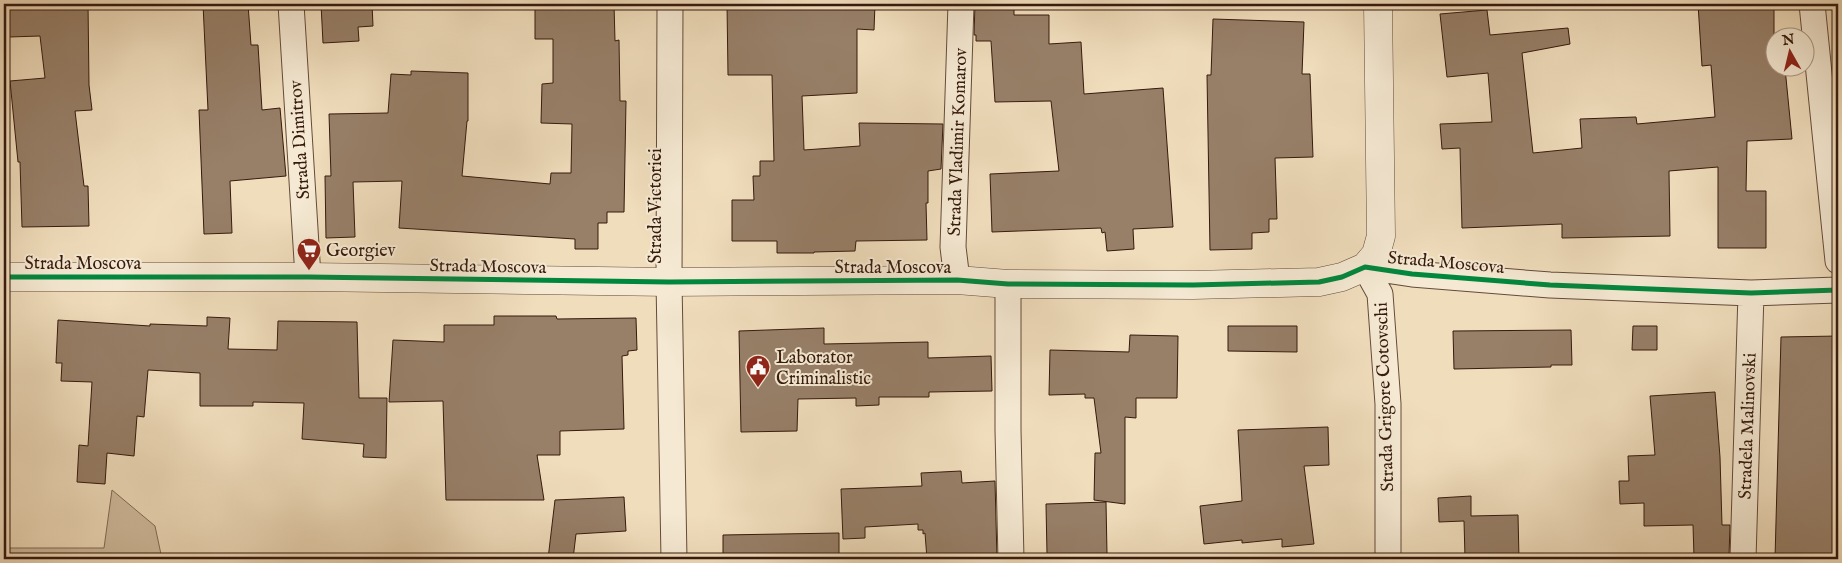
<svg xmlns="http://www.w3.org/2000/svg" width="1842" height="563" font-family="'IM FELL English',serif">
<rect width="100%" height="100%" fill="#f0ddbc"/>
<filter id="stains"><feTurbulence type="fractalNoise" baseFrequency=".004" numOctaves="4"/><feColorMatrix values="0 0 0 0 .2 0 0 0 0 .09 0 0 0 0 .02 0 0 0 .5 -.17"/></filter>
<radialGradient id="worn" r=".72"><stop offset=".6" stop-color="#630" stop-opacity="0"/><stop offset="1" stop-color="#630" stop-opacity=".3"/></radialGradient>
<path fill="#d0bc9e" stroke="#836b56" d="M 112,490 L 155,526 L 162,559 L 4,559 L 4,548 L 104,548 Z"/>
<path fill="#977f68" stroke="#361a0d" d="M 8,4 L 88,4 L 89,85 L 92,110 L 75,111 L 84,186 L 88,186 L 89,226 L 22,227 L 20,162 L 18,162 L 10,81 L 45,78 L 40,36 L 9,37 Z
M 203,4 L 248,4 L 251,45 L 258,45 L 262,110 L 280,108 L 286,176 L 230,181 L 232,233 L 204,234 L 199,110 L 208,110 Z
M 321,4 L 372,4 L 373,26 L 358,27 L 359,41 L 323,43 Z
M 535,4 L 614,4 L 615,41 L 619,40 L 620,101 L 626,101 L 624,212 L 607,212 L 607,223 L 598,223 L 598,249 L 575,249 L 575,239 L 399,228 L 402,181 L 353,182 L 355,237 L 326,238 L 325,176 L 331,176 L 329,114 L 388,113 L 391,74 L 411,75 L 411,71 L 468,73 L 468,121 L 467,121 L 462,176 L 550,184 L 551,173 L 571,173 L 572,124 L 541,123 L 542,84 L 553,83 L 553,39 L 535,39 Z
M 727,4 L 875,4 L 874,30 L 857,29 L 857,93 L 802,96 L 804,150 L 860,146 L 859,123 L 943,124 L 941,169 L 928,171 L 928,203 L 926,203 L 927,240 L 856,241 L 855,251 L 814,252 L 814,253 L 777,253 L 777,241 L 732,241 L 732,200 L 754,200 L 753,176 L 760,176 L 760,161 L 774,161 L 772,75 L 728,75 Z
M 975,4 L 1014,4 L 1014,15 L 1049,15 L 1049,44 L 1081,42 L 1084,94 L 1163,88 L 1173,227 L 1133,229 L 1134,249 L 1107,251 L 1105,232 L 1102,233 L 1101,228 L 992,232 L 990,174 L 1059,171 L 1051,101 L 995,102 L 991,41 L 976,41 L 976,35 L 974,35 Z
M 1698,4 L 1774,4 L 1774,68 L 1785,68 L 1792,139 L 1747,141 L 1746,191 L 1766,191 L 1766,248 L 1718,248 L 1718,167 L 1669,171 L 1670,236 L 1562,238 L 1562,224 L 1462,228 L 1460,148 L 1442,149 L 1440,124 L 1492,122 L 1488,73 L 1447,77 L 1440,14 L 1487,10 L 1490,35 L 1568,28 L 1570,44 L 1522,53 L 1533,153 L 1582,148 L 1580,119 L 1636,117 L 1637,124 L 1715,117 L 1711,65 L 1702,66 Z
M 1213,19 L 1304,22 L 1302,74 L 1310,74 L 1313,157 L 1275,158 L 1277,219 L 1269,219 L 1269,232 L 1252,233 L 1252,249 L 1210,250 L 1207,75 L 1211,75 Z
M 494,316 L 556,316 L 557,319 L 636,318 L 637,350 L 628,351 L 628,355 L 622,356 L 624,429 L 560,431 L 560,455 L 537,455 L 544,500 L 446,500 L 443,401 L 389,402 L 393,340 L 444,342 L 444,325 L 494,325 Z
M 207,317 L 230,318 L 228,349 L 277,350 L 278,321 L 357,322 L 359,398 L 387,398 L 386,458 L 363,457 L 364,444 L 302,439 L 304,403 L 253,402 L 253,406 L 200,406 L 200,373 L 148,370 L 144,417 L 137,416 L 134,456 L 107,453 L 105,484 L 77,482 L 79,445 L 88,446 L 92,382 L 61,381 L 62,363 L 56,363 L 58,320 L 150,326 L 150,324 L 207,326 Z
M 1228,326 L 1297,326 L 1297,352 L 1228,351 Z
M 1633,326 L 1657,326 L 1657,350 L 1632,350 Z
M 824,328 L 824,344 L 928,342 L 928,358 L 991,356 L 992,391 L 929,392 L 929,397 L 879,397 L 879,405 L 856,406 L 856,398 L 798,399 L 797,431 L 741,432 L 739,331 Z
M 1571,330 L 1572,365 L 1551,365 L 1551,367 L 1454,369 L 1453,331 Z
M 1130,335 L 1178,336 L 1177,398 L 1136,398 L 1136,418 L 1125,417 L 1125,504 L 1094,500 L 1095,453 L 1101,453 L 1094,398 L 1085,398 L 1085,394 L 1049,395 L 1050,350 L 1129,352 Z
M 1838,336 L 1838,559 L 1775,559 L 1781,337 Z
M 1715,392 L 1720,457 L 1722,525 L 1730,525 L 1729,556 L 1694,557 L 1693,525 L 1644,526 L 1644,503 L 1620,504 L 1619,481 L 1629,481 L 1628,456 L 1655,455 L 1650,396 Z
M 1328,427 L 1329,465 L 1304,466 L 1314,544 L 1282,547 L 1282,539 L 1242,543 L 1242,540 L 1204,544 L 1200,506 L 1242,501 L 1238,430 Z
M 961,471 L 962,483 L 995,481 L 997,559 L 927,559 L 925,533 L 923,534 L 923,530 L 918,530 L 918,524 L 865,527 L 865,538 L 843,539 L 841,489 L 922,486 L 921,473 Z
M 1471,496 L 1471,516 L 1518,515 L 1519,559 L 1487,559 L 1487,557 L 1465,557 L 1464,521 L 1439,522 L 1438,498 Z
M 624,497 L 626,531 L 576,534 L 573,559 L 548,559 L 555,500 Z
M 1106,502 L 1107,554 L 1081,555 L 1081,559 L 1059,559 L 1059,554 L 1047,554 L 1046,504 Z
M 839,533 L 839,559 L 723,559 L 723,535 Z"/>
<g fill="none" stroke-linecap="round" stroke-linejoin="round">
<defs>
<path id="minor" d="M 291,4 L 308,277
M 670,4 L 669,282 L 674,559
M 1812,4 L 1838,261
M 1365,267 L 1412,274 L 1550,285 L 1751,293 L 1838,290
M 1365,267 L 1380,294 L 1388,404 L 1388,559
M 957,280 L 953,247 L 961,4
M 1008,284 L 1008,430 L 1011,559
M 1743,559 L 1751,293"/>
<path id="tertiary" d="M 4,277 L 308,277 L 669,282 L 957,280 L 1008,284 L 1193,285 L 1319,282 L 1342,277 L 1365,267 L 1376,254 L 1381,236 L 1378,4"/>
</defs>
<use href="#minor" stroke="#644b39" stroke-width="27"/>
<use href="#tertiary" stroke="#644b39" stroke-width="29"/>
<use href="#minor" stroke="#f5e9d3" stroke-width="25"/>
<use href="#tertiary" stroke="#f5e9d3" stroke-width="28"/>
<defs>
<path id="cycleway" d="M 4,277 L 308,277 L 669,282 L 957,280 L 1008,284 L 1193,285 L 1319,282 L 1342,277 L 1365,267 L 1412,274 L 1550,285 L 1751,293 L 1838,290"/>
</defs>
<use href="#cycleway" stroke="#f5e9d3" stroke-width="8"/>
<use href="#cycleway" stroke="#00873e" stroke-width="5"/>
</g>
<defs>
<symbol id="supermarket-pin" viewBox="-11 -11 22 30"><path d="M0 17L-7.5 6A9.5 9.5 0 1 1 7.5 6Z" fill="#8f2418" stroke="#f5e9d3"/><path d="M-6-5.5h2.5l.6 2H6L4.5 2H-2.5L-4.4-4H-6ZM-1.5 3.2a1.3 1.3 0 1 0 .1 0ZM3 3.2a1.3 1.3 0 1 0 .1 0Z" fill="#fff"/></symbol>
<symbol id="civic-pin" viewBox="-11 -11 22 30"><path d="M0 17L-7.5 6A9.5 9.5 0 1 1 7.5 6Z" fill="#8f2418" stroke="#f5e9d3"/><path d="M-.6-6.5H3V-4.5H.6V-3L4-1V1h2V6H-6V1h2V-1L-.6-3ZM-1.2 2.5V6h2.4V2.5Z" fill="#fff"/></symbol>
</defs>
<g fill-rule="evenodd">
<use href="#supermarket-pin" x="295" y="236" width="28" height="38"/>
<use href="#civic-pin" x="744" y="353" width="28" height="38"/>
</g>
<g text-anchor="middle" stroke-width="4" stroke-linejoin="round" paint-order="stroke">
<g font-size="18" fill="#361a0d" stroke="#f5e9d3">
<text transform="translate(299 140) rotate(-94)" y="6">Strada Dimitrov</text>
<text transform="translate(957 142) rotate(-88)" y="6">Strada Vladimir Komarov</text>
<text transform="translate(655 206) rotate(-90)" y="6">Strada Victoriei</text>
<text transform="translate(1446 262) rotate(5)" y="6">Strada Moscova</text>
<text x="83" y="269">Strada Moscova</text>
<text transform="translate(488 266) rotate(1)" y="6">Strada Moscova</text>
<text x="893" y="273">Strada Moscova</text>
<text transform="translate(1384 397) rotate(-92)" y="6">Strada Grigore Cotovschi</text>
<text transform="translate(1747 426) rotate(-88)" y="6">Stradela Malinovski</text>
</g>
<g font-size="18" fill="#361a0d" stroke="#f5e9d3" text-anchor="start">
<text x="326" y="256">Georgiev</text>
<text x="776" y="363">Laborator<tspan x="776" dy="21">Criminalistic</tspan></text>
</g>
</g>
<rect width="1842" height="563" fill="none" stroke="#f0ddbc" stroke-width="20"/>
<rect x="5" y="5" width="1832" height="553" fill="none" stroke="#361a0d" stroke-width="2.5"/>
<rect x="10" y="10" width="1822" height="543" fill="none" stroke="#361a0d"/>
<g transform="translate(1790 52) rotate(352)"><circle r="24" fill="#f5e9d3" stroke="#a99684"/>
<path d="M0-4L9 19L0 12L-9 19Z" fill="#8f2418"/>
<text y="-8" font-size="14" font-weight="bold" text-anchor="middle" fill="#361a0d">N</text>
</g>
<rect width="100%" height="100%" filter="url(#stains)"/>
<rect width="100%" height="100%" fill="url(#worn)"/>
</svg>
